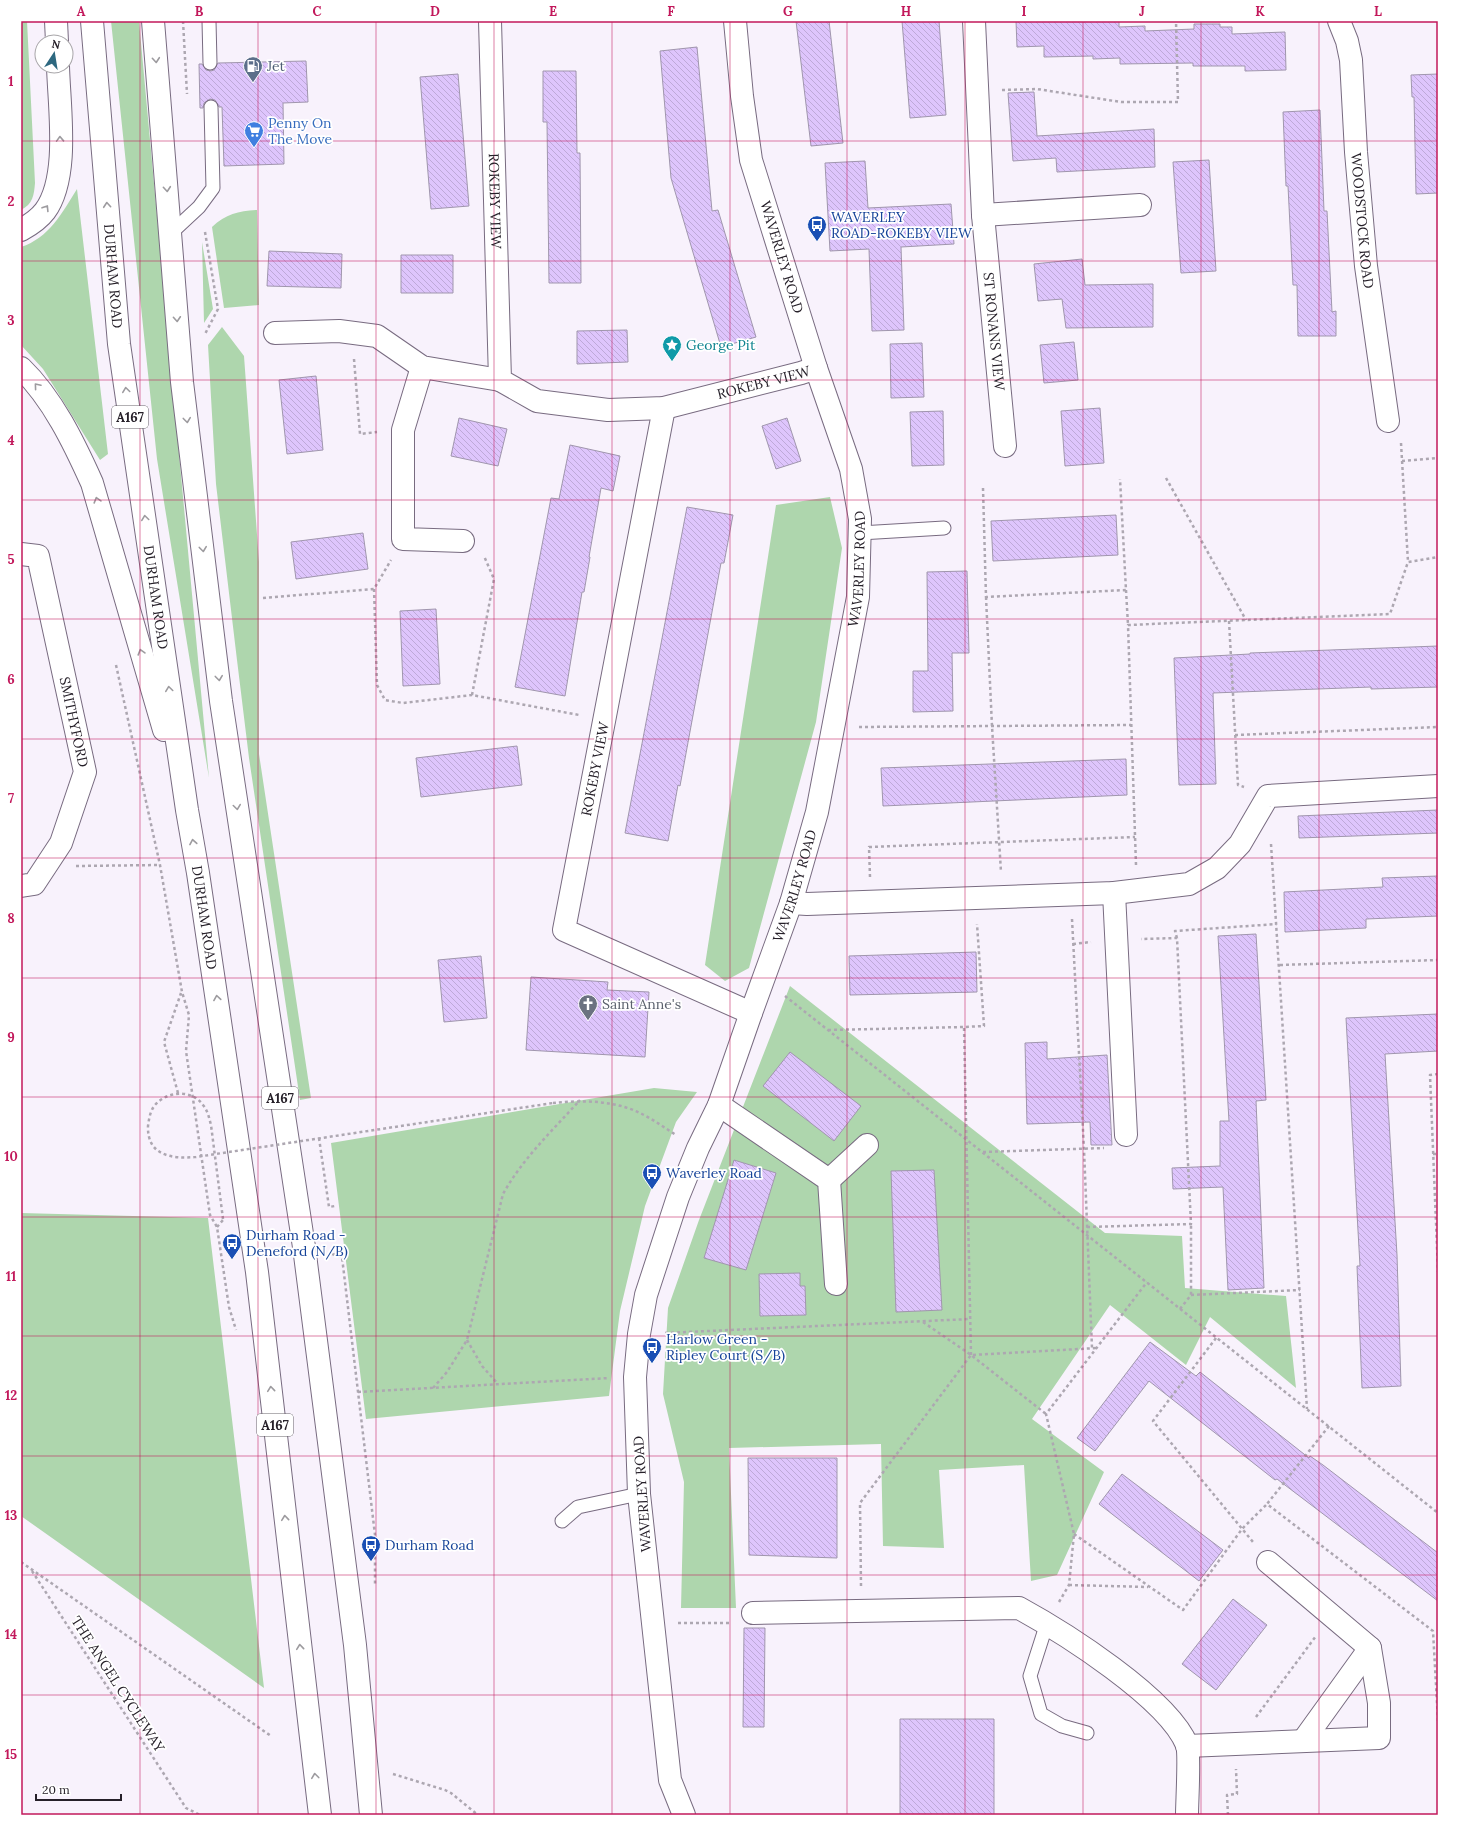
<svg xmlns="http://www.w3.org/2000/svg" width="1459" height="1836" font-family="Lora,serif">
<defs>
<pattern id="building-back-hatch" width="6" height="6" patternUnits="userSpaceOnUse"><rect width="6" height="6" fill="#dec5fc"/><path d="M-1 5l2 2M0 0l6 6M5-1l2 2" fill="none" stroke="#bea9d8"/></pattern>
</defs>
<rect width="100%" height="100%" fill="#f8f2fc"/>
<path fill="#aed6ad" d="M 21,21 L 27,21 L 35,183 C 34,195 33,204 21,210 Z
M 111,21 L 139,21 L 209,778 L 157,459 Z
M 77,189 L 108,454 L 100,460 L 43,369 L 21,345 L 21,247 C 49,238 62,213 77,189 Z
M 257,210 L 259,305 L 224,308 L 212,227 C 226,214 239,211 257,210 Z
M 202,242 L 213,309 L 204,323 Z
M 222,327 L 244,356 L 259,562 L 259,754 L 311,1098 L 300,1100 L 249,758 L 237,660 L 216,484 L 208,345 Z
M 830,497 L 842,548 L 816,722 L 749,968 L 725,981 L 705,965 L 776,505 Z
M 790,986 L 1105,1233 L 1182,1236 L 1185,1288 L 1286,1296 L 1296,1388 L 1210,1317 L 1186,1365 L 1110,1305 L 1032,1419 L 1104,1472 L 1057,1575 L 1031,1581 L 1024,1465 L 939,1470 L 944,1548 L 883,1546 L 881,1444 L 729,1448 L 736,1608 L 681,1608 L 684,1482 L 663,1394 L 668,1308 L 699,1220 Z
M 654,1088 L 697,1092 L 676,1122 L 645,1206 L 620,1311 L 609,1396 L 366,1419 L 331,1143 Z
M 21,1213 L 208,1218 L 264,1688 L 21,1516 Z"/>
<path fill="url(#building-back-hatch)" stroke="#a096ad" d="M 796,21 L 829,21 L 843,143 L 811,146 Z
M 902,21 L 939,21 L 946,115 L 910,118 Z
M 1016,21 L 1119,21 L 1119,27 L 1145,26 L 1145,31 L 1194,29 L 1194,24 L 1220,24 L 1220,27 L 1232,27 L 1232,34 L 1285,32 L 1286,70 L 1245,71 L 1245,66 L 1193,66 L 1193,63 L 1120,64 L 1120,58 L 1093,59 L 1093,56 L 1044,57 L 1044,46 L 1017,47 Z
M 697,47 L 712,211 L 718,210 L 756,337 L 721,347 L 671,178 L 660,51 Z
M 306,61 L 308,102 L 283,103 L 284,164 L 224,166 L 222,107 L 219,107 L 215,100 L 210,99 L 204,103 L 203,108 L 200,108 L 199,64 L 202,64 L 206,70 L 211,71 L 214,70 L 218,63 Z
M 543,71 L 576,71 L 577,153 L 580,153 L 581,283 L 549,283 L 547,122 L 543,122 Z
M 458,74 L 469,206 L 431,209 L 420,77 Z
M 1438,74 L 1438,193 L 1416,194 L 1414,97 L 1412,97 L 1411,75 Z
M 1034,92 L 1037,136 L 1154,129 L 1155,167 L 1057,172 L 1056,158 L 1013,161 L 1008,93 Z
M 1320,110 L 1324,211 L 1327,211 L 1332,312 L 1336,311 L 1336,336 L 1298,336 L 1297,285 L 1293,285 L 1288,186 L 1286,186 L 1283,112 Z
M 1209,160 L 1216,271 L 1181,273 L 1173,162 Z
M 865,161 L 868,208 L 951,204 L 954,244 L 901,247 L 904,330 L 872,331 L 869,249 L 830,251 L 825,163 Z
M 269,251 L 342,254 L 341,288 L 267,286 Z
M 401,255 L 453,255 L 453,293 L 401,293 Z
M 1082,259 L 1085,285 L 1153,284 L 1153,327 L 1066,328 L 1062,299 L 1038,301 L 1034,264 Z
M 627,330 L 628,362 L 577,364 L 577,331 Z
M 1074,342 L 1078,380 L 1044,383 L 1040,345 Z
M 922,343 L 924,397 L 891,398 L 890,344 Z
M 316,376 L 323,450 L 287,454 L 279,380 Z
M 1100,408 L 1104,463 L 1065,466 L 1061,411 Z
M 943,411 L 944,465 L 912,466 L 910,412 Z
M 459,418 L 507,429 L 498,466 L 451,456 Z
M 787,418 L 801,461 L 776,469 L 762,426 Z
M 570,445 L 620,456 L 613,491 L 601,488 L 589,557 L 590,557 L 584,592 L 582,592 L 565,696 L 515,687 L 551,498 L 559,499 Z
M 687,507 L 733,515 L 724,563 L 721,563 L 680,786 L 678,785 L 668,841 L 625,833 Z
M 1116,515 L 1118,555 L 993,561 L 991,521 Z
M 363,533 L 368,569 L 296,579 L 291,542 Z
M 967,571 L 969,653 L 952,653 L 953,711 L 913,712 L 913,671 L 928,671 L 927,572 Z
M 436,609 L 440,684 L 403,686 L 400,611 Z
M 1438,646 L 1438,687 L 1371,689 L 1371,687 L 1213,693 L 1216,784 L 1179,785 L 1174,658 L 1250,654 L 1250,653 Z
M 517,746 L 522,785 L 421,797 L 416,758 Z
M 1126,759 L 1127,795 L 883,806 L 881,768 Z
M 1438,810 L 1438,833 L 1299,838 L 1298,816 Z
M 1438,876 L 1438,916 L 1366,919 L 1366,928 L 1285,932 L 1284,892 L 1383,887 L 1382,878 Z
M 1256,934 L 1266,1100 L 1256,1101 L 1264,1288 L 1228,1290 L 1223,1187 L 1173,1189 L 1172,1168 L 1220,1166 L 1220,1121 L 1229,1121 L 1218,936 Z
M 976,952 L 977,992 L 850,995 L 849,956 Z
M 481,956 L 487,1018 L 444,1022 L 438,960 Z
M 531,977 L 608,982 L 607,990 L 649,992 L 645,1057 L 526,1050 Z
M 1438,1014 L 1438,1051 L 1385,1054 L 1397,1255 L 1401,1386 L 1362,1388 L 1357,1266 L 1360,1266 L 1346,1018 Z
M 1047,1042 L 1047,1059 L 1107,1055 L 1112,1145 L 1091,1145 L 1090,1122 L 1027,1124 L 1025,1043 Z
M 790,1052 L 861,1106 L 834,1141 L 763,1086 Z
M 734,1160 L 776,1173 L 746,1270 L 704,1258 Z
M 934,1170 L 942,1310 L 896,1312 L 891,1171 Z
M 800,1273 L 800,1286 L 805,1286 L 806,1315 L 760,1316 L 759,1274 Z
M 1150,1342 L 1196,1376 L 1200,1372 L 1309,1458 L 1310,1456 L 1323,1465 L 1438,1553 L 1438,1601 L 1277,1479 L 1275,1480 L 1149,1381 L 1095,1451 L 1077,1438 Z
M 748,1458 L 837,1458 L 837,1558 L 749,1555 Z
M 1122,1474 L 1223,1550 L 1199,1581 L 1099,1504 Z
M 1233,1599 L 1267,1625 L 1216,1690 L 1182,1664 Z
M 744,1628 L 765,1628 L 764,1727 L 743,1727 Z
M 900,1719 L 994,1719 L 994,1815 L 900,1815 Z"/>
<g fill="none" stroke-linecap="round" stroke-linejoin="round">
<defs>
<path id="service" d="M 209,21 L 210,63
M 170,234 L 199,207 L 213,188 L 211,107
M 860,533 L 944,528
M 562,1521 L 578,1507 L 639,1494
M 1047,1623 L 1030,1676 L 1041,1714 L 1062,1726 L 1087,1733"/>
<g id="minor">
<path id="s1" d="M 490,21 L 500,380 L 537,401 L 608,410 L 664,408 L 801,373 L 816,368"/>
<path id="s2" d="M 974,21 L 983,215 L 1005,446"/>
<path id="s3" d="M 1339,21 L 1347,41 L 1351,60 L 1356,152 L 1366,266 L 1388,421"/>
<path d="M 983,215 L 1140,205"/>
<path d="M 275,333 L 339,331 L 377,336 L 422,367 L 500,380"/>
<path d="M 422,367 L 403,430 L 403,539 L 463,541"/>
<path d="M 664,408 L 564,930 L 751,1013"/>
<path id="s4" d="M 21,554 L 38,556 L 85,772 L 61,843 L 34,884 L 21,886"/>
<path d="M 1114,893 L 1126,1135"/>
<path d="M 791,903 L 807,904 L 1114,893 L 1189,884 L 1217,868 L 1240,844 L 1268,796 L 1438,786"/>
<path d="M 719,1105 L 829,1180 L 836,1284"/>
<path d="M 829,1180 L 867,1145"/>
<path d="M 753,1613 L 1019,1608 C 1063,1632 1168,1698 1187,1745 C 1190,1754 1187,1802 1187,1815"/>
<path d="M 1303,1741 L 1370,1648"/>
<path d="M 1187,1746 L 1379,1738 L 1379,1703 L 1370,1648 L 1268,1562"/>
<path id="s5" d="M 684,1815 L 670,1780 L 639,1494 L 635,1377 L 639,1334 L 646,1295 L 678,1197 L 698,1148 L 719,1105 L 751,1013 L 791,903 L 817,812 L 858,597 L 860,519 L 851,469 L 816,368 L 751,160 L 742,96 L 735,21"/>
</g>
<g id="primary">
<path d="M 56,21 L 57,42"/>
<path id="s6" d="M 92,21 L 119,344 L 187,810 L 198,873 L 257,1272 L 320,1815"/>
<path d="M 153,21 L 182,382 L 221,701 L 304,1247 L 355,1645 L 371,1815"/>
<path d="M 21,230 C 30,225 39,219 45,211 C 70,177 59,107 58,66"/>
<path d="M 21,368 C 53,399 74,443 92,483 L 164,730"/>
</g>
</defs>
<use href="#service" stroke="#786b80" stroke-width="15"/>
<use href="#minor" stroke="#786b80" stroke-width="24"/>
<use href="#primary" stroke="#786b80" stroke-width="24"/>
<path stroke="#ada7b1" stroke-width="2.5" stroke-dasharray="3 3" stroke-linecap="butt" d="M 183,21 L 187,94
M 1002,90 L 1037,89 L 1121,102 L 1178,102 L 1176,21
M 205,232 L 218,309 L 205,334
M 354,359 L 360,434 L 377,432
M 1401,443 L 1408,562
M 1402,461 L 1438,458
M 1166,478 L 1246,620
M 983,488 L 986,597 L 1126,590 L 1120,479
M 374,589 L 377,685 L 385,700 L 403,703 L 472,695 L 579,715
M 1126,590 L 1128,625
M 986,597 L 992,726 L 1001,872
M 263,598 L 374,589 L 391,560
M 1229,621 L 1238,785 L 1244,787
M 116,665 L 160,865 L 182,992 L 189,1015 L 186,1051 L 210,1215 L 217,1227 L 229,1307 L 236,1330
M 472,695 L 494,579 L 484,556
M 859,727 L 1131,725
M 1235,735 L 1438,727
M 1271,844 L 1307,1409
M 1136,865 L 1128,625 L 1390,614 L 1408,562 L 1438,557
M 76,866 L 160,865
M 870,877 L 869,847 L 1135,837
M 1072,919 L 1084,1149 L 1092,1348
M 1177,938 L 1175,931 L 1277,924
M 1073,944 L 1091,942
M 1280,965 L 1438,960
M 785,996 L 1438,1513
M 828,1030 L 964,1027
M 1438,1074 L 1430,1075 L 1438,1272
M 178,1093 L 164,1042 L 181,993
M 553,1103 C 582,1100 615,1100 642,1114 C 654,1120 665,1128 676,1135
M 319,1138 L 329,1207 L 335,1206
M 983,1152 L 1104,1148
M 1433,1154 L 1438,1154
M 217,1227 L 223,1220
M 1087,1227 L 1191,1224 L 1177,938 L 1141,939
M 332,1254 L 342,1257 L 375,1535 L 375,1585
M 1191,1295 L 1300,1290
M 1180,1309 L 1191,1295 L 1191,1224
M 923,1322 L 971,1355 L 1046,1414
M 665,1333 L 970,1319
M 1216,1338 L 1153,1421 L 1253,1542
M 467,1340 L 482,1366 L 498,1384
M 971,1355 L 964,1027 L 984,1026 L 977,924
M 433,1388 L 447,1372 L 467,1340 L 503,1194 C 523,1158 553,1130 580,1100
M 358,1392 L 609,1378
M 1329,1426 L 1267,1504 L 1433,1631 L 1438,1721
M 1074,1534 L 1183,1610 L 1242,1529 L 1267,1504
M 21,1562 L 271,1736
M 32,1571 L 186,1808 L 200,1815
M 1069,1585 L 1148,1587
M 861,1586 L 860,1503 L 971,1355 L 1097,1348
M 1059,1602 L 1069,1585 L 1074,1534 L 1046,1414 L 1147,1282
M 678,1623 L 729,1623
M 1256,1717 L 1316,1636
M 393,1774 L 445,1790 L 451,1793 L 478,1815
M 1228,1815 L 1227,1795 L 1237,1794 L 1236,1769"/>
<use href="#service" stroke="#fff" stroke-width="13"/>
<use href="#minor" stroke="#fff" stroke-width="22"/>
<use href="#primary" stroke="#fff" stroke-width="22"/>
<path stroke="#ada7b1" stroke-width="2.5" stroke-dasharray="3 3" stroke-linecap="butt" d="M 223,1219 L 211,1125 C 209,1118 208,1111 203,1105 C 192,1089 167,1091 155,1105 C 150,1111 149,1119 148,1126 C 147,1156 172,1159 196,1157 L 553,1103"/>
</g>
<defs><path id="oneway-chevron" d="M-2-3.5L2.5 0L-2 3.5" fill="none" stroke-width="1.6" stroke-linecap="round" stroke-linejoin="round"/></defs>
<g stroke="#9d9b9f">
<use href="#oneway-chevron" transform="translate(156 60) rotate(85)"/>
<use href="#oneway-chevron" transform="translate(60 139) rotate(-92)"/>
<use href="#oneway-chevron" transform="translate(167 189) rotate(85)"/>
<use href="#oneway-chevron" transform="translate(107 205) rotate(-95)"/>
<use href="#oneway-chevron" transform="translate(46 208) rotate(-58)"/>
<use href="#oneway-chevron" transform="translate(177 319) rotate(86)"/>
<use href="#oneway-chevron" transform="translate(37 386) rotate(-130)"/>
<use href="#oneway-chevron" transform="translate(126 390) rotate(-98)"/>
<use href="#oneway-chevron" transform="translate(187 420) rotate(83)"/>
<use href="#oneway-chevron" transform="translate(97 500) rotate(-106)"/>
<use href="#oneway-chevron" transform="translate(145 518) rotate(-98)"/>
<use href="#oneway-chevron" transform="translate(203 549) rotate(83)"/>
<use href="#oneway-chevron" transform="translate(141 652) rotate(-106)"/>
<use href="#oneway-chevron" transform="translate(219 678) rotate(83)"/>
<use href="#oneway-chevron" transform="translate(169 689) rotate(-98)"/>
<use href="#oneway-chevron" transform="translate(237 807) rotate(82)"/>
<use href="#oneway-chevron" transform="translate(193 842) rotate(-100)"/>
<use href="#oneway-chevron" transform="translate(217 998) rotate(-99)"/>
<use href="#oneway-chevron" transform="translate(271 1389) rotate(-96)"/>
<use href="#oneway-chevron" transform="translate(285 1518) rotate(-96)"/>
<use href="#oneway-chevron" transform="translate(300 1647) rotate(-96)"/>
<use href="#oneway-chevron" transform="translate(315 1776) rotate(-97)"/>
</g>
<path fill="none" stroke="#c2185b" stroke-width="1" stroke-opacity="0.55" d="M 140,21 L 140,1815M 258,21 L 258,1815M 376,21 L 376,1815M 494,21 L 494,1815M 612,21 L 612,1815M 730,21 L 730,1815M 847,21 L 847,1815M 965,21 L 965,1815M 1083,21 L 1083,1815M 1201,21 L 1201,1815M 1319,21 L 1319,1815M 21,141 L 1438,141M 21,261 L 1438,261M 21,380 L 1438,380M 21,500 L 1438,500M 21,619 L 1438,619M 21,739 L 1438,739M 21,858 L 1438,858M 21,978 L 1438,978M 21,1097 L 1438,1097M 21,1217 L 1438,1217M 21,1336 L 1438,1336M 21,1456 L 1438,1456M 21,1575 L 1438,1575M 21,1695 L 1438,1695"/>
<defs>
<symbol id="fuel-pin" viewBox="-11 -11 22 30"><path d="M0 17L-7.5 6A9.5 9.5 0 1 1 7.5 6Z" fill="#5c6f8a" stroke="#fff"/><path d="M-5.5-6h7V0h2V4h1.3V-2.5L3-4.5l.8-.8L6-3V5H2.5V1h-1V6h-7ZM-4.2-4.7v3.2H.2V-4.7Z" fill="#fff"/></symbol>
<symbol id="supermarket-pin" viewBox="-11 -11 22 30"><path d="M0 17L-7.5 6A9.5 9.5 0 1 1 7.5 6Z" fill="#3f7fe0" stroke="#fff"/><path d="M-6-5.5h2.5l.6 2H6L4.5 2H-2.5L-4.4-4H-6ZM-1.5 3.2a1.3 1.3 0 1 0 .1 0ZM3 3.2a1.3 1.3 0 1 0 .1 0Z" fill="#fff"/></symbol>
<symbol id="bus-pin" viewBox="-11 -11 22 30"><path d="M0 17L-7.5 6A9.5 9.5 0 1 1 7.5 6Z" fill="#1a4fb4" stroke="#fff"/><path d="M-5-6H5V4H4V6H2V4H-2V6H-4V4H-5ZM-3.5-4V0h7V-4ZM-3.5 1.2v1.5H-2V1.2ZM2 1.2v1.5H3.5V1.2Z" fill="#fff"/></symbol>
<symbol id="sight-pin" viewBox="-11 -11 22 30"><path d="M0 17L-7.5 6A9.5 9.5 0 1 1 7.5 6Z" fill="#0f9aa8" stroke="#fff"/><path d="M0-6L1.8-2.2L6-1.7L2.9 1.2L3.7 5.4L0 3.3L-3.7 5.4L-2.9 1.2L-6-1.7L-1.8-2.2Z" fill="#fff"/></symbol>
<symbol id="church-pin" viewBox="-11 -11 22 30"><path d="M0 17L-7.5 6A9.5 9.5 0 1 1 7.5 6Z" fill="#6b7280" stroke="#fff"/><path d="M-1.2-6h2.4v3.5h3.3v2.4h-3.3V6h-2.4V-.1h-3.3v-2.4h3.3Z" fill="#fff"/></symbol>
</defs>
<g fill-rule="evenodd">
<use href="#fuel-pin" x="242" y="55" width="22" height="30"/>
<use href="#supermarket-pin" x="243" y="120" width="22" height="30"/>
<use href="#bus-pin" x="806" y="214" width="22" height="30"/>
<use href="#sight-pin" x="661" y="334" width="22" height="30"/>
<use href="#church-pin" x="577" y="993" width="22" height="30"/>
<use href="#bus-pin" x="641" y="1162" width="22" height="30"/>
<use href="#bus-pin" x="221" y="1232" width="22" height="30"/>
<use href="#bus-pin" x="641" y="1336" width="22" height="30"/>
<use href="#bus-pin" x="360" y="1534" width="22" height="30"/>
</g>
<g text-anchor="middle" stroke-width="3.5" stroke-linejoin="round" paint-order="stroke">
<g fill="#fff" stroke="#676369" stroke-width="1">
<rect x="112" y="406" width="36" height="22" rx="3"/>
<rect x="262" y="1087" width="36" height="22" rx="3"/>
<rect x="257" y="1414" width="36" height="22" rx="3"/>
</g>
<g font-size="13" font-weight="bold" fill="#262029">
<text x="130" y="422">A167</text>
<text x="280" y="1103">A167</text>
<text x="275" y="1430">A167</text>
</g>
<g font-size="14" fill="#4e5e75" stroke="#fff" text-anchor="start">
<text x="267" y="71">Jet</text>
</g>
<g font-size="14" fill="#366cbe" stroke="#fff" text-anchor="start">
<text x="268" y="128">Penny On<tspan x="268" dy="16">The Move</tspan></text>
</g>
<g font-size="14" fill="#262029" stroke="#fff">
<text dy="5" stroke="none"><textPath href="#s1" startOffset="180">ROKEBY VIEW</textPath></text>
<text dy="5" stroke="none"><textPath href="#s3" startOffset="202">WOODSTOCK ROAD</textPath></text>
<text transform="translate(782 257) rotate(73)" y="5">WAVERLEY ROAD</text>
<text dy="5" stroke="none"><textPath href="#s6" startOffset="256">DURHAM ROAD</textPath></text>
<text dy="5" stroke="none"><textPath href="#s2" startOffset="311">ST RONANS VIEW</textPath></text>
<text dy="5" stroke="none"><textPath href="#s1" startOffset="632">ROKEBY VIEW</textPath></text>
<text dy="5" stroke="none"><textPath href="#s5" startOffset="1285">WAVERLEY ROAD</textPath></text>
<text dy="5" stroke="none"><textPath href="#s6" startOffset="580">DURHAM ROAD</textPath></text>
<text dy="5" stroke="none"><textPath href="#s4" startOffset="187">SMITHYFORD</textPath></text>
<text transform="translate(595 769) rotate(-79)" y="5">ROKEBY VIEW</text>
<text dy="5" stroke="none"><textPath href="#s5" startOffset="961">WAVERLEY ROAD</textPath></text>
<text dy="5" stroke="none"><textPath href="#s6" startOffset="904">DURHAM ROAD</textPath></text>
<text transform="translate(642 1494) rotate(-94)" y="5">WAVERLEY ROAD</text>
<text transform="translate(118 1684) rotate(57)" y="5">THE ANGEL CYCLEWAY</text>
</g>
<g font-size="14" fill="#164399" stroke="#fff" text-anchor="start">
<text x="831" y="222">WAVERLEY<tspan x="831" dy="16">ROAD-ROKEBY VIEW</tspan></text>
<text x="666" y="1178">Waverley Road</text>
<text x="246" y="1240">Durham Road -<tspan x="246" dy="16">Deneford (N/B)</tspan></text>
<text x="666" y="1344">Harlow Green -<tspan x="666" dy="16">Ripley Court (S/B)</tspan></text>
<text x="385" y="1550">Durham Road</text>
</g>
<g font-size="14" fill="#0d838f" stroke="#fff" text-anchor="start">
<text x="686" y="350">George Pit</text>
</g>
<g font-size="14" fill="#5b616d" stroke="#fff" text-anchor="start">
<text x="602" y="1009">Saint Anne's</text>
</g>
</g>
<rect width="1459" height="1836" fill="none" stroke="#ffffff" stroke-width="44"/>
<g transform="translate(54 54) rotate(12)"><circle r="19" fill="#ffffff" stroke="#a8a6a9"/>
<path d="M0-3L7 15L0 10L-7 15Z" fill="#2d6880"/>
<text y="-6" font-size="11" font-weight="bold" text-anchor="middle" fill="#262029">N</text>
</g>
<path d="M36 1794v6h85v-6" fill="none" stroke="#262029" stroke-width="2"/>
<text x="42" y="1794" font-size="12" fill="#262029" stroke="#ffffff" stroke-width="3" paint-order="stroke">20 m</text>
<rect x="22" y="22" width="1415" height="1792" fill="none" stroke="#c2185b" stroke-width="1.5"/>
<g font-size="13" text-anchor="middle" font-weight="bold" fill="#c2185b">
<text x="81" y="16">A</text>
<text x="199" y="16">B</text>
<text x="317" y="16">C</text>
<text x="435" y="16">D</text>
<text x="553" y="16">E</text>
<text x="671" y="16">F</text>
<text x="788" y="16">G</text>
<text x="906" y="16">H</text>
<text x="1024" y="16">I</text>
<text x="1142" y="16">J</text>
<text x="1260" y="16">K</text>
<text x="1378" y="16">L</text>
<text x="11" y="86">1</text>
<text x="11" y="206">2</text>
<text x="11" y="325">3</text>
<text x="11" y="445">4</text>
<text x="11" y="564">5</text>
<text x="11" y="684">6</text>
<text x="11" y="803">7</text>
<text x="11" y="923">8</text>
<text x="11" y="1042">9</text>
<text x="11" y="1161">10</text>
<text x="11" y="1281">11</text>
<text x="11" y="1400">12</text>
<text x="11" y="1520">13</text>
<text x="11" y="1639">14</text>
<text x="11" y="1759">15</text>
</g>
</svg>
